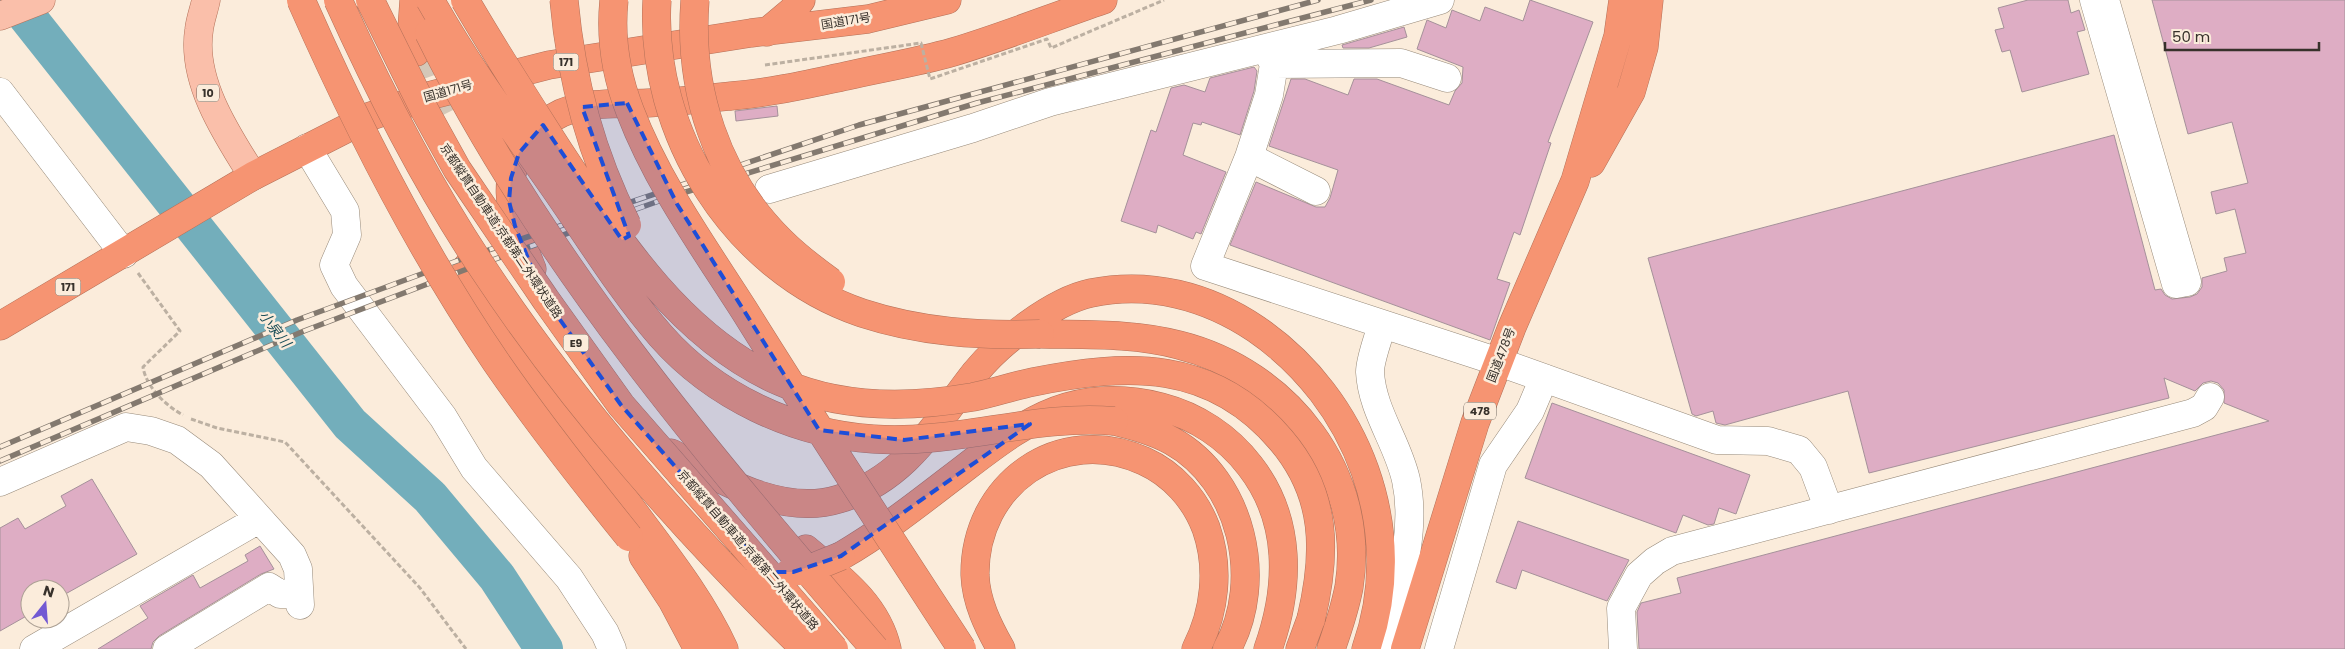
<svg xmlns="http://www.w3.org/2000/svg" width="2345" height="649" font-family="Poppins,'Noto Sans JP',sans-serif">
<rect width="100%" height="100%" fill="#fbecdb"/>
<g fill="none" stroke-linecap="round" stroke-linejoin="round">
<path stroke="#73aebb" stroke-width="38" d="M 14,0 L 350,424 L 430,497 L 497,577 L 544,649"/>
</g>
<path fill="#deadc4" stroke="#a5919a" d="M 1530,0 L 1593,22 L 1548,142 L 1551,143 L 1520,235 L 1514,232 L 1497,279 L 1510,283 L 1490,340 L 1230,245 L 1256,182 L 1316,207 L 1325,207 L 1330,198 L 1338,170 L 1269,146 L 1291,79 L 1305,79 L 1348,95 L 1354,79 L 1377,79 L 1449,105 L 1455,91 L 1462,83 L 1463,67 L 1417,49 L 1427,20 L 1446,28 L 1452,10 L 1480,21 L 1485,7 L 1523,21 Z
M 2028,0 L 2068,0 L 2071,13 L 2079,10 L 2085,30 L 2077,32 L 2089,74 L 2022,92 L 2010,50 L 2002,52 L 1995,30 L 2004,28 L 1998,8 Z
M 2152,0 L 2345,0 L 2345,649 L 1639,649 L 1637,612 L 1641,603 L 1681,593 L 1677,578 L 2269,421 L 2224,403 L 2224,390 L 2218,383 L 2211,381 L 2203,383 L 2195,391 L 2164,378 L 2169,398 L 1869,473 L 1848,391 L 1725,425 L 1716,423 L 1713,411 L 1696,416 L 1692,414 L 1648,258 L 2114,135 L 2155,290 L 2161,289 L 2165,295 L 2172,299 L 2190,297 L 2197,294 L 2202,287 L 2202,278 L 2227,271 L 2224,258 L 2246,253 L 2235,209 L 2216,214 L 2211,192 L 2248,183 L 2232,122 L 2188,134 Z
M 1404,27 L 1407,37 L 1369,48 L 1343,48 L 1342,45 Z
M 1254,67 L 1257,71 L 1254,91 L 1240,135 L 1202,122 L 1201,125 L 1193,123 L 1183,155 L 1226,172 L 1201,234 L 1196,232 L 1193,239 L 1158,225 L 1156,233 L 1121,221 L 1151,130 L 1156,132 L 1171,88 L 1184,85 L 1205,92 L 1210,78 Z
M 777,106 L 778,116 L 736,121 L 735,111 Z
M 1552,403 L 1750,475 L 1736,514 L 1719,508 L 1714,524 L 1708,525 L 1683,515 L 1676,533 L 1525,478 Z
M 92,479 L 137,554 L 60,597 L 60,589 L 30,589 L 30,614 L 0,631 L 0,528 L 18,518 L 25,529 L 66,506 L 61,496 Z
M 1518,521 L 1629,560 L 1607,601 L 1522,570 L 1516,589 L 1496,582 Z
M 260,546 L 274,569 L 261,574 L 159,636 L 153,642 L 151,649 L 98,649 L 148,618 L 140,606 L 193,575 L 200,588 L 248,561 L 245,555 Z"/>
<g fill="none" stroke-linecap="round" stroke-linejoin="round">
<path stroke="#d4c7b8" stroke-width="28" stroke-dasharray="28 14" stroke-linecap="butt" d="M 416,52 L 428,85 L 443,115"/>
<defs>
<path id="minor" d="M 2094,0 L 2176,284 L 2187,282 L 2105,0
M 1265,48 L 1274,64 L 1269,95 L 1249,157 L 1205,266 L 1499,362 L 1717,440 L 1768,441 L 1799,450 L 1813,467 L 1829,510
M 1274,64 L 1401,63 L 1447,78
M 0,92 L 124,254
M 307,148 L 345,211 L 347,235 L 334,265 L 344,286 L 443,417 L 474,468 L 569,578 L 605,633 L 612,649
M 1249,157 L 1316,191
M 769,189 L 973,128 L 1050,102 L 1338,30 L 1440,0
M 1382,324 C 1379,337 1370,359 1370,372 C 1372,411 1398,443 1406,480 C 1418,536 1396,595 1383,649
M 0,482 L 126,427 L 151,431 L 177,440 L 211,465 L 292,555 L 298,569 L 300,605
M 34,649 L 259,519
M 167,649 L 269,587 L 280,594 L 299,593
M 1439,649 L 1493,465 L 1530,411 L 1544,378
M 1623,649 L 1621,608 L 1639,575 L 1655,561 L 1672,551 L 2193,413 L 2204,407 L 2210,397"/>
<path id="major" d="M 206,0 C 204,10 200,20 199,30 C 191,81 227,135 253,176
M 0,16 L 41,0"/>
<path id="highway" d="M 414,0 L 412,28 L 416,52
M 767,32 L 792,11 L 801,0
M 1591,163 L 1631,92 L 1644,47 L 1649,0
M 467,267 C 517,347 570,423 625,500 C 660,548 699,595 724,649
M 532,269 C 510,214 492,170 544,124 C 573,99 613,105 648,103 C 676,102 703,99 731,96 C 770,93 808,84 846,76 C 881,68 918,62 953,52 C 1003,37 1053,17 1103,0
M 0,326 L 253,176 L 371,116 L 432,95 L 549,65 L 751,33 L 868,19 L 947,0
M 1040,334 C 1087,335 1134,333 1179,345 C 1287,372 1367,474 1349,587 C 1345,608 1338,629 1331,649
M 1114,421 C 1134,426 1154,431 1172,441 C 1242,480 1265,580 1227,649
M 671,453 C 721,479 781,517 839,499 C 906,479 935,424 975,373 C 999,343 1053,301 1091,293 C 1150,281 1207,296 1256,329 C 1358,399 1408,530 1366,649
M 806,549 C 839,577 877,604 887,649
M 643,556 L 672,600 L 698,649
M 841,556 C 879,534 914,507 949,480 C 985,453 1023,420 1067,407 C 1098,398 1130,399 1161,407 C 1196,416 1228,437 1250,466 C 1292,520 1290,587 1268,649
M 1001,649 C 988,626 976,602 975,575 C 974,484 1060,423 1144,461 C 1173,474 1195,499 1206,528 C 1220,568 1215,612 1196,649
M 1300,649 L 1311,619
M 1405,649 L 1475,423 L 1512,327 L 1575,181 L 1618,36 L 1623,0"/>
</defs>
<use href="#minor" stroke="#978a7a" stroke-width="29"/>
<use href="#major" stroke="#b37159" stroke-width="29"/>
<use href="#highway" stroke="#b37159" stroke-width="29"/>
<path stroke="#bcb0a2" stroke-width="3" stroke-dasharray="5 2.5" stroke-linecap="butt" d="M 138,273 L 180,331 L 143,367 C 146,387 166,406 183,415
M 191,419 L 217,428 L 285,442 L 420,588 L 466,649"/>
<use href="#minor" stroke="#fff" stroke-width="28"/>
<use href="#major" stroke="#fabfaa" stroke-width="28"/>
<use href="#highway" stroke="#f69472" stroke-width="28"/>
<defs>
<path id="rail" d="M 0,447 L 297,320 L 462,259 L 859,125 L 1318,0
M 0,461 L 304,331 L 467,269 L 676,195 L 977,103 L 1371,0"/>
</defs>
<use href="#rail" stroke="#83796f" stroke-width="5.5"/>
<use href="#rail" stroke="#fbecdb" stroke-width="4" stroke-dasharray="11" stroke-linecap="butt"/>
<defs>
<path id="highway-bridge" d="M 301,0 C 356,125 419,249 496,362 C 538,423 583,480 629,537
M 338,0 C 380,93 427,185 484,270 C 576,409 687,533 805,649
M 370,0 L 425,111 L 457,169 L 546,300 L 621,405 L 834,649
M 430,0 C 466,64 509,123 551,183 C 587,234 620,289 661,336 C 714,396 794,434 873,439 C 955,445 1033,414 1114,421
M 465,0 C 495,52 527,101 559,151 C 617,239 681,339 781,382 C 841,409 909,408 973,397 C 993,393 1013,386 1033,382 C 1128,363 1212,359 1281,440 C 1327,494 1327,552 1311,619
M 564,0 C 571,79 591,154 627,225
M 614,0 C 610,38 616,75 630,111 C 657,182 703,246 744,310 C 815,424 889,537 962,649
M 657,0 C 649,132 734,270 862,313 C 920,332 979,336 1040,334
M 695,0 C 688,89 716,177 781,241 C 796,256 813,269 831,282
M 429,33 C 542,262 710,457 875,649
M 790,572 L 814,567 L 841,556"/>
</defs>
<use href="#highway-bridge" stroke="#b37159" stroke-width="29" stroke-linecap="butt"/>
<path stroke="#bcb0a2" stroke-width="3" stroke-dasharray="5 2.5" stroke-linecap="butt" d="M 765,65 L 921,43 L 930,79 L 1047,39 L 1051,48 L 1164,0"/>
<use href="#highway-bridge" stroke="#f69472" stroke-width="28"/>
</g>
<path fill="#1d4ed8" fill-opacity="0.2" stroke="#1d4ed8" stroke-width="4" stroke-dasharray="10 6" stroke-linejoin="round" d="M 627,103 L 677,204 L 819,430 L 904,440 L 1030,424 L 841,556 L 793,572 L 768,572 L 621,405 L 543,296 L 515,226 L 509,201 L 511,178 L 519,153 L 543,125 L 622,240 L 629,236 L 582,107 Z"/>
<g text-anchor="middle" stroke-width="5" stroke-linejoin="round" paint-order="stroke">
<g fill="#fbecdb" stroke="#726960" stroke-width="1">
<rect x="553.5" y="53.5" width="25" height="17" rx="4"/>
<rect x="197" y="84.5" width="22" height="17" rx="4"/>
<rect x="55.5" y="278.5" width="25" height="17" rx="4"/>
<rect x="563.5" y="334.5" width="25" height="17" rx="4"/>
<rect x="1464" y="402.5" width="32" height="17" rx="4"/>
</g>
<g font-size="11" font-weight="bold" fill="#37312b">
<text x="566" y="66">171</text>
<text x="208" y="97">10</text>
<text x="68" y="291">171</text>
<text x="576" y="347">E9</text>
<text x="1480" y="415">478</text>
</g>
<g font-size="12" fill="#37312b" stroke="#fbecdb">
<text transform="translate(846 21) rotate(-9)" y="4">国道171号</text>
<text transform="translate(448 91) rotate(-16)" y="4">国道171号</text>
<text transform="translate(501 231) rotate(56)" y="4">京都縦貫自動車道;京都第二外環状道路</text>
<text transform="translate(1501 355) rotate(-69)" y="4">国道478号</text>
<text transform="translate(748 550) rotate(49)" y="4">京都縦貫自動車道;京都第二外環状道路</text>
</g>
<g font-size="14" font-style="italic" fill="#1a4e58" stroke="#fbecdb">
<text transform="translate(275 329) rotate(52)" y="5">小泉川</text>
</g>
</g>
<g transform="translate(45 604) rotate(17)"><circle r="24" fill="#fbecdb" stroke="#ada195"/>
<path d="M0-4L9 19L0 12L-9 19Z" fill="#7259d3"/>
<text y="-8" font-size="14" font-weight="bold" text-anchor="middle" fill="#37312b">N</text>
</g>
<path d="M2165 42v8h154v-8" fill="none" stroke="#37312b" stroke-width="2.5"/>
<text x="2172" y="42" font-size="15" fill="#37312b" stroke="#fbecdb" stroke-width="4" paint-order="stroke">50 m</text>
</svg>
